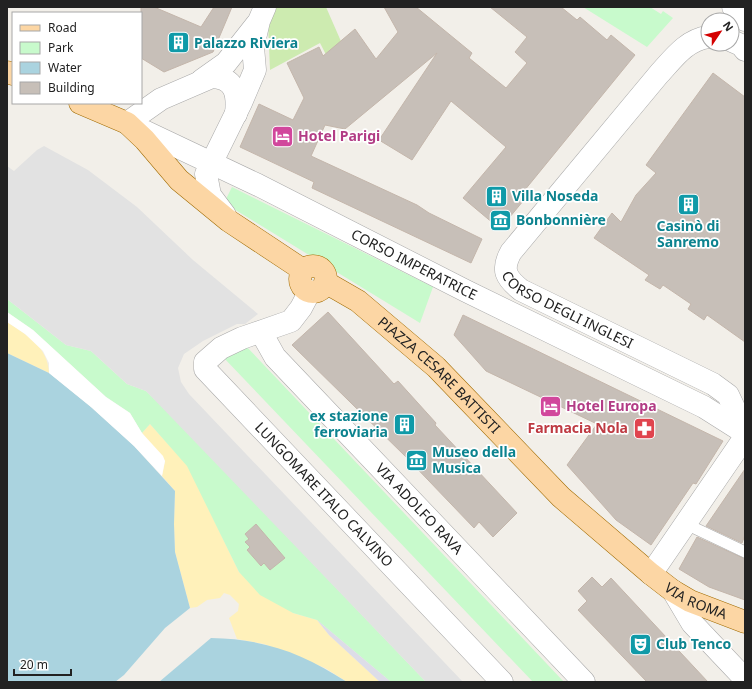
<svg xmlns="http://www.w3.org/2000/svg" width="752" height="689" font-family="'Noto Sans',sans-serif">
<rect width="100%" height="100%" fill="#f2efe9"/>
<path fill="#cdebb0" d="M 277,7 L 326,7 L 350,62 L 336,74 L 320,43 L 270,70 L 268,23 Z"/>
<path fill="#fff1ba" d="M 7,322 C 27,335 48,347 49,373 L 7,353 Z
M 150,424 L 188,466 L 239,572 L 293,613 L 317,620 L 329,635 L 380,682 L 347,682 L 325,668 L 264,644 L 237,639 L 229,618 L 238,611 L 239,604 L 230,595 L 224,593 L 220,598 L 207,600 L 197,607 L 190,608 L 175,552 L 174,524 L 175,491 L 162,476 L 165,461 L 142,433 Z"/>
<path fill="#c8facc" d="M 583,7 L 650,7 L 661,14 L 663,11 L 673,18 L 647,47 Z
M 232,187 L 433,287 L 420,323 L 224,203 Z
M 7,299 L 66,345 L 91,351 L 127,384 L 146,391 L 169,413 L 426,682 L 391,682 L 317,620 L 293,613 L 260,595 L 239,572 L 187,466 L 150,424 L 142,433 L 130,413 L 106,397 L 33,330 L 7,312 Z
M 245,345 L 564,682 L 533,682 L 223,357 Z"/>
<path fill="#e2e2e2" d="M 44,146 L 88,170 L 137,207 L 193,260 L 258,314 L 245,324 L 237,324 L 203,341 L 184,354 L 178,368 L 181,382 L 189,394 L 463,682 L 426,682 L 146,391 L 127,384 L 91,351 L 66,345 L 7,299 L 7,166 L 14,171 L 37,150 Z"/>
<path fill="#dddde8" d="M 317,620 L 391,682 L 380,682 L 329,635 Z"/>
<path fill="#aad3df" d="M 7,353 L 49,373 L 91,407 L 134,446 L 175,491 L 174,524 L 175,552 L 190,608 L 165,628 L 124,675 L 115,682 L 7,682 Z
M 211,638 C 265,639 302,653 347,682 L 159,682 Z"/>
<path fill="#fff" d="M 7,312 L 33,330 L 106,397 L 130,413 L 142,433 L 163,456 L 165,461 L 162,476 L 134,446 L 91,407 L 49,373 L 49,363 L 43,351 L 25,334 L 7,322 Z"/>
<path fill="#c7bfb8" stroke="#c4b6ab" d="M 141,7 L 154,7 L 201,27 L 214,7 L 232,7 L 213,52 L 164,72 L 141,58 Z
M 384,7 L 416,7 L 472,53 L 469,58 L 506,88 L 527,63 L 515,52 L 527,37 L 490,7 L 561,7 L 577,20 L 580,17 L 607,40 L 611,35 L 635,55 L 524,191 L 528,195 L 500,229 L 463,198 L 506,147 L 451,101 L 412,160 L 379,140 L 437,53 L 345,129 L 325,125 L 311,156 L 417,205 L 429,213 L 482,239 L 471,263 L 312,188 L 314,182 L 240,147 L 259,104 L 293,120 L 304,98 L 287,63 L 319,47 L 323,56 L 355,29 L 376,59 L 398,32 Z
M 713,73 L 745,97 L 745,342 L 707,315 L 704,320 L 688,309 L 691,304 L 663,285 L 660,289 L 645,280 L 649,275 L 594,238 L 612,213 L 621,222 L 636,195 L 656,173 L 646,165 Z
M 328,312 L 394,384 L 398,381 L 436,423 L 435,425 L 517,513 L 493,537 L 479,522 L 474,528 L 406,457 L 292,345 Z
M 463,315 L 723,441 L 696,484 L 693,483 L 651,545 L 616,520 L 567,465 L 597,424 L 486,371 L 454,335 Z
M 745,469 L 745,535 L 742,543 L 706,526 Z
M 256,524 L 285,558 L 270,570 L 264,563 L 261,566 L 247,550 L 250,547 L 245,542 L 249,539 L 245,534 Z
M 697,537 L 745,559 L 745,600 L 709,587 L 679,569 Z
M 592,577 L 602,587 L 611,578 L 708,682 L 647,682 L 578,610 L 587,601 L 578,591 Z"/>
<g fill="none" stroke-linecap="round" stroke-linejoin="round">
<defs>
<path id="service" d="M 686,524 L 745,552"/>
<g id="minor">
<path d="M 733,7 L 745,20"/>
<path id="s1" d="M 708,37 C 686,40 673,59 659,74 L 511,252 C 501,270 506,278 521,290 L 713,384 L 728,395 L 745,431"/>
<path d="M 732,41 L 741,45 L 745,50"/>
<path d="M 202,80 L 226,63 L 256,25"/>
<path id="s2" d="M 236,114 C 238,95 236,78 212,77 L 161,99 L 127,123 L 258,185 L 466,291 L 704,407 L 745,433"/>
<path d="M 225,215 L 210,195 L 206,174 L 241,103 L 255,70 L 253,47 L 259,21 L 265,7"/>
<path id="s3" d="M 310,291 L 301,308 L 291,321 L 242,338 L 221,348 L 205,362 L 205,369 L 502,682"/>
<path id="s4" d="M 261,332 L 275,357 L 584,682"/>
<path d="M 651,574 L 745,437"/>
<path d="M 673,591 L 692,623 L 745,679"/>
</g>
<g id="primary">
<path d="M 7,72 L 13,74"/>
<path d="M 80,103 L 127,123 L 145,140 L 179,180 L 229,221 L 303,270"/>
<circle cx="313" cy="279" r="13"/>
<path id="s5" d="M 325,282 L 358,301 L 436,367 L 561,497 L 651,574 L 673,591 L 690,601 L 745,622"/>
</g>
</defs>
<use href="#service" stroke="#a9a9a9" stroke-width="12"/>
<use href="#minor" stroke="#a9a9a9" stroke-width="23"/>
<use href="#primary" stroke="#a06b00" stroke-width="23"/>
<use href="#service" stroke="#fff" stroke-width="11"/>
<use href="#minor" stroke="#fff" stroke-width="22"/>
<use href="#primary" stroke="#fcd6a4" stroke-width="22"/>
</g>
<defs>
<symbol id="building-square" viewBox="-11 -11 22 22"><rect x="-9" y="-9" width="18" height="18" rx="4" fill="#0f9aa8" stroke="#fff"/><path d="M-4-6H4V6H1V3H-1V6H-4ZM-2.5-4.3h1.7v1.8h-1.7ZM.8-4.3h1.7v1.8H.8ZM-2.5-1h1.7V.8h-1.7ZM.8-1h1.7V.8H.8Z" fill="#fff"/></symbol>
<symbol id="hotel-square" viewBox="-11 -11 22 22"><rect x="-9" y="-9" width="18" height="18" rx="4" fill="#d1479c" stroke="#fff"/><path d="M-6-4.5h1.5V1H6V5H4.5V3h-9V5H-6ZM-4 0a1.8 1.8 0 1 1 3.6 0ZM.5 0V-2.5h3Q6-2.5 6 0Z" fill="#fff"/></symbol>
<symbol id="museum-square" viewBox="-11 -11 22 22"><rect x="-9" y="-9" width="18" height="18" rx="4" fill="#0f9aa8" stroke="#fff"/><path d="M0-6L6-3V-2H-6V-3ZM-5-1h2V3h-2ZM-1-1h2V3h-2ZM3-1h2V3H3ZM-6 4H6V6H-6Z" fill="#fff"/></symbol>
<symbol id="pharmacy-square" viewBox="-11 -11 22 22"><rect x="-9" y="-9" width="18" height="18" rx="4" fill="#e0444e" stroke="#fff"/><path d="M-2-6h4v4h4v4h-4v4h-4v-4h-4v-4h4Z" fill="#fff"/></symbol>
<symbol id="theatre-square" viewBox="-11 -11 22 22"><rect x="-9" y="-9" width="18" height="18" rx="4" fill="#0f9aa8" stroke="#fff"/><path d="M-5-5.5Q0-4 5-5.5V0Q5 5 0 6Q-5 5-5 0ZM-3.3-2.5H-1v1.5H-3.3ZM1-2.5H3.3v1.5H1ZM-2.8 1Q0 5.5 2.8 1Z" fill="#fff"/></symbol>
</defs>
<g fill-rule="evenodd">
<use href="#building-square" x="166" y="30" width="25" height="25"/>
<use href="#hotel-square" x="270" y="124" width="25" height="25"/>
<use href="#building-square" x="484" y="184" width="25" height="25"/>
<use href="#building-square" x="676" y="192" width="25" height="25"/>
<use href="#museum-square" x="488" y="208" width="25" height="25"/>
<use href="#hotel-square" x="538" y="394" width="25" height="25"/>
<use href="#building-square" x="392" y="412" width="25" height="25"/>
<use href="#pharmacy-square" x="632" y="416" width="25" height="25"/>
<use href="#museum-square" x="404" y="448" width="25" height="25"/>
<use href="#theatre-square" x="628" y="632" width="25" height="25"/>
</g>
<g text-anchor="middle" stroke-width="3.5" stroke-linejoin="round" paint-order="stroke">
<g font-size="14" font-weight="bold" fill="#0d838f" stroke="#fff" text-anchor="start">
<text x="194" y="48">Palazzo Riviera</text>
<text x="512" y="201">Villa Noseda</text>
<text x="516" y="225">Bonbonnière</text>
<text x="688" y="231" text-anchor="middle">Casinò di<tspan x="688" dy="16">Sanremo</tspan></text>
<text x="388" y="421" text-anchor="end">ex stazione<tspan x="388" dy="16">ferroviaria</tspan></text>
<text x="432" y="457">Museo della<tspan x="432" dy="16">Musica</tspan></text>
<text x="656" y="649">Club Tenco</text>
</g>
<g font-size="14" font-weight="bold" fill="#b23c85" stroke="#fff" text-anchor="start">
<text x="298" y="141">Hotel Parigi</text>
<text x="566" y="411">Hotel Europa</text>
</g>
<g font-size="14" fill="#222" stroke="#fff">
<text dy="5" stroke="none"><textPath href="#s2" startOffset="469">CORSO IMPERATRICE</textPath></text>
<text dy="5" stroke="none"><textPath href="#s1" startOffset="389">CORSO DEGLI INGLESI</textPath></text>
<text dy="5" stroke="none"><textPath href="#s5" startOffset="148">PIAZZA CESARE BATTISTI</textPath></text>
<text dy="5" stroke="none"><textPath href="#s3" startOffset="312">LUNGOMARE ITALO CALVINO</textPath></text>
<text dy="5" stroke="none"><textPath href="#s4" startOffset="238">VIA ADOLFO RAVA</textPath></text>
<text dy="5" stroke="none"><textPath href="#s5" startOffset="492">VIA ROMA</textPath></text>
</g>
<g font-size="14" font-weight="bold" fill="#be3a42" stroke="#fff" text-anchor="end">
<text x="628" y="433">Farmacia Nola</text>
</g>
</g>
<rect width="752" height="689" fill="none" stroke="#222222" stroke-width="16"/>
<rect x="12" y="12" width="130" height="92" fill="#ffffff" stroke="#a7a7a7"/>
<rect x="20" y="25" width="20" height="6" fill="#fcd6a4" stroke="#a7a7a7"/>
<text x="48" y="32" font-size="12" fill="#222222">Road</text>
<rect x="20" y="42" width="20" height="12" fill="#c8facc" stroke="#a7a7a7"/>
<text x="48" y="52" font-size="12" fill="#222222">Park</text>
<rect x="20" y="62" width="20" height="12" fill="#aad3df" stroke="#a7a7a7"/>
<text x="48" y="72" font-size="12" fill="#222222">Water</text>
<rect x="20" y="82" width="20" height="12" fill="#c7bfb8" stroke="#a7a7a7"/>
<text x="48" y="92" font-size="12" fill="#222222">Building</text>
<g transform="translate(720 32) rotate(55)"><circle r="19" fill="#ffffff" stroke="#a7a7a7"/>
<path d="M0-3L7 15L0 10L-7 15Z" fill="#d40000"/>
<text y="-6" font-size="11" font-weight="bold" text-anchor="middle" fill="#222222">N</text>
</g>
<path d="M14 669v6h57v-6" fill="none" stroke="#222222" stroke-width="2"/>
<text x="20" y="669" font-size="12" fill="#222222" stroke="#ffffff" stroke-width="3" paint-order="stroke">20 m</text>
</svg>
